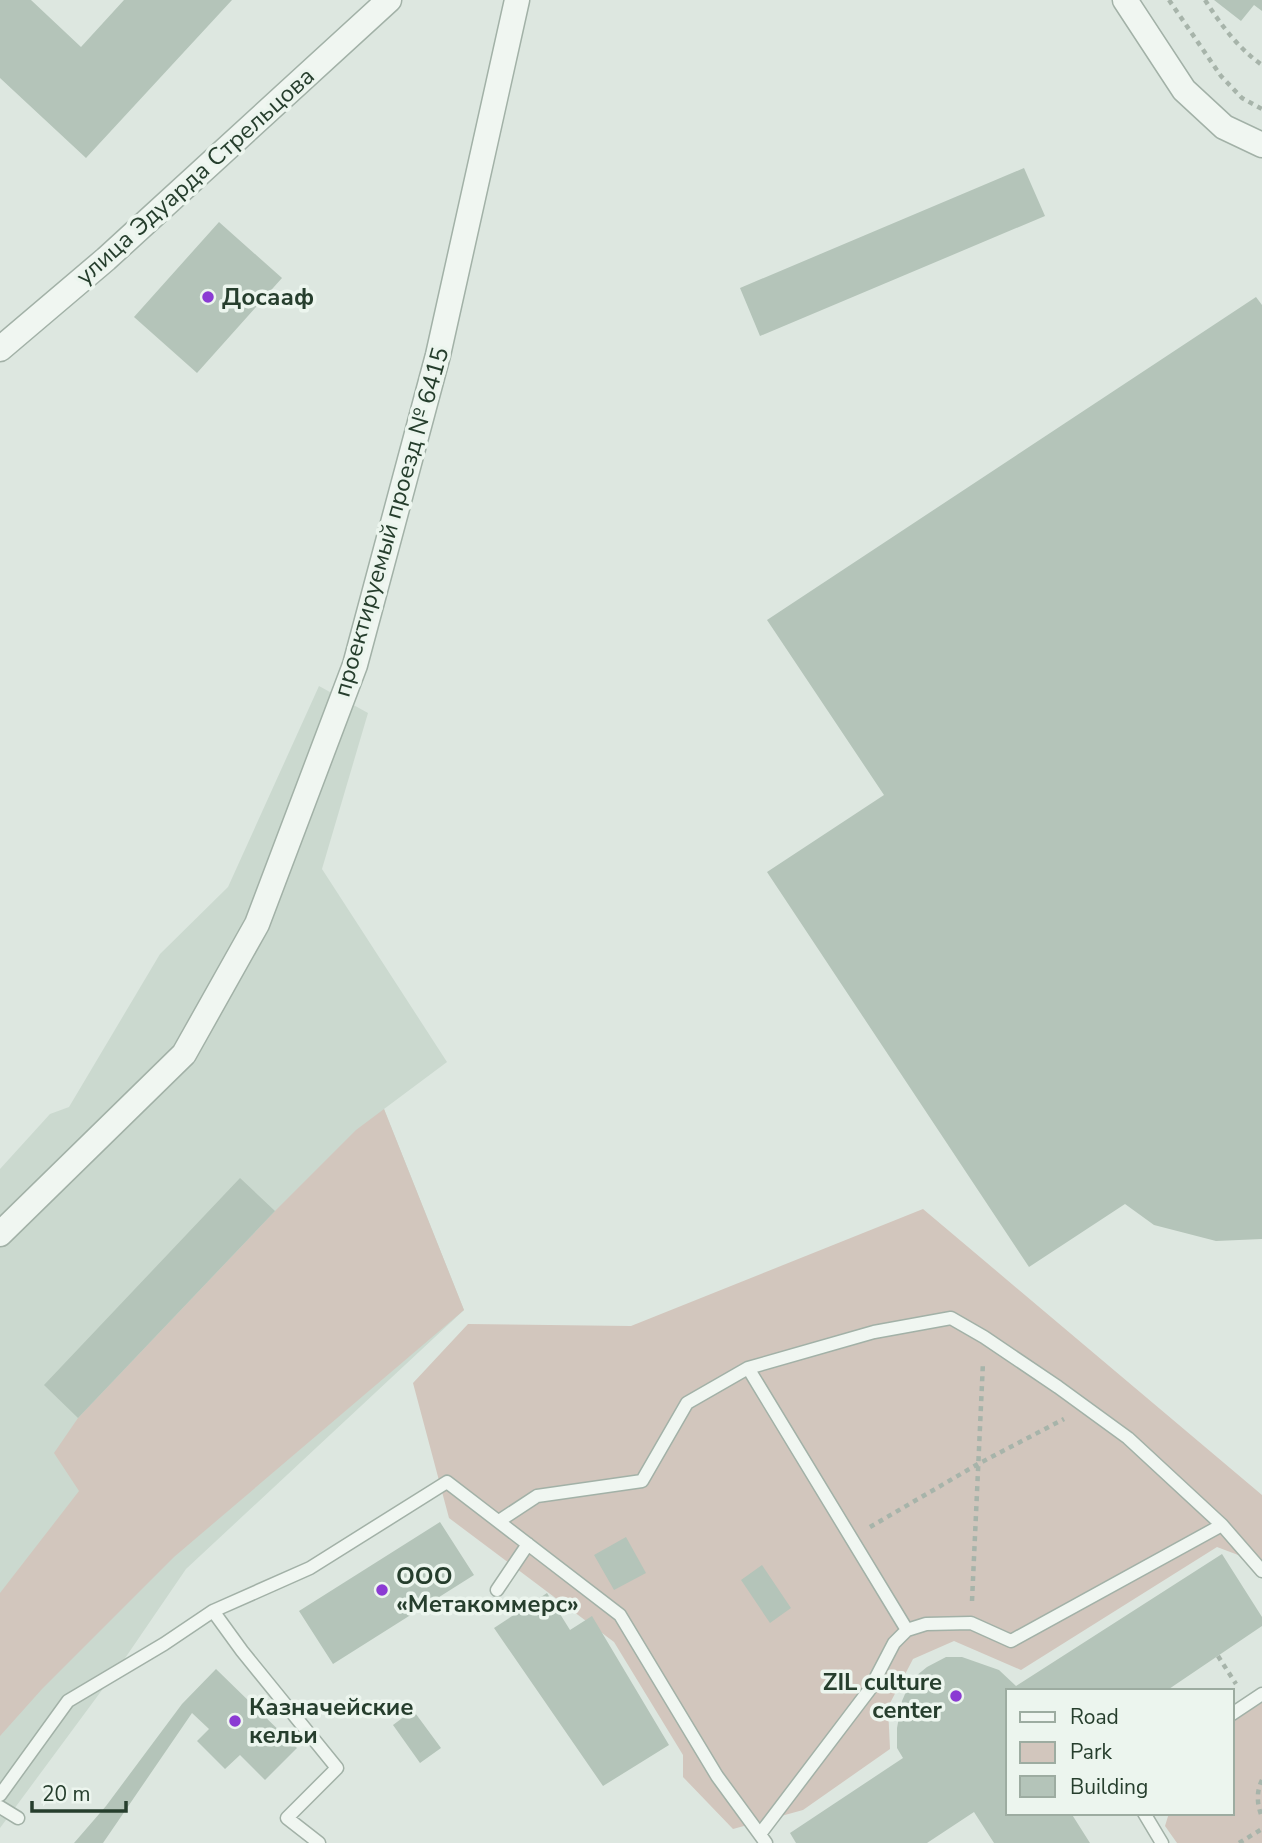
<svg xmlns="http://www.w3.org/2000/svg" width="1262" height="1843" font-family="'Nunito Sans',sans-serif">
<rect width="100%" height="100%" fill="#dde7e0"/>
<path fill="#cbd9cf" d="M 319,686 L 368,713 L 322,869 L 447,1062 L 384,1109 L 464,1310 L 186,1569 L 119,1667 L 0,1828 L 0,1169 L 50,1114 L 69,1107 L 160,954 L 228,887 Z"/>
<path fill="#d2c6bd" d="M 384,1109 L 464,1310 L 174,1557 L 42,1689 L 0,1736 L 0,1593 L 79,1491 L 54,1453 L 78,1418 L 275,1211 L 356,1130 Z
M 923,1209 L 1262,1495 L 1262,1564 L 1217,1547 L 1021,1670 L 954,1641 L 913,1659 L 888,1707 L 890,1749 L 803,1810 L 733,1829 L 683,1777 L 683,1755 L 614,1642 L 449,1518 L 413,1383 L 468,1324 L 631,1326 Z
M 1262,1697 L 1262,1843 L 1177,1843 L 1165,1826 L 1169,1813 L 1232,1813 L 1232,1718 Z"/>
<path fill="#b4c4b9" d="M 0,0 L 31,0 L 81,47 L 124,0 L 232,0 L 86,158 L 0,78 Z
M 1214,0 L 1262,0 L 1262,11 L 1254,5 L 1241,21 Z
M 1024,168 L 1045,216 L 760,336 L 740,288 Z
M 219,222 L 282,278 L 197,373 L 134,317 Z
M 1256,297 L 1262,305 L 1262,1239 L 1216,1241 L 1154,1225 L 1125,1204 L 1029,1267 L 767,872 L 884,795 L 767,620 Z
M 240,1178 L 275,1211 L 78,1418 L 44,1385 Z
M 440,1522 L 474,1575 L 333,1664 L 299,1611 Z
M 626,1537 L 646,1573 L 614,1590 L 594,1555 Z
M 1222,1554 L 1262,1617 L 1262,1626 L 1166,1691 L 1008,1691 L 1008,1813 L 1071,1813 L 1090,1843 L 994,1843 L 974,1812 L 927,1843 L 796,1843 L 790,1833 L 903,1758 L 897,1748 L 897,1728 L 902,1701 L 911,1680 L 927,1667 L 946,1657 L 962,1657 L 999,1670 L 1016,1686 Z
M 762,1565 L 791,1608 L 770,1623 L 741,1580 Z
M 547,1593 L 570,1630 L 592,1616 L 669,1745 L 603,1786 L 494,1628 Z
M 216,1669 L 297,1748 L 265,1780 L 240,1755 L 225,1769 L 197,1741 L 209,1729 L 192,1713 L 103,1843 L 74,1843 L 106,1806 L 182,1704 Z
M 413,1710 L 441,1748 L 420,1763 L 393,1725 Z"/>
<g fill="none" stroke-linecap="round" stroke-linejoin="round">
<defs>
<path id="service" d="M 748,1368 L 907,1630
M 499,1521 L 537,1496 L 642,1481 L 687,1403 L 748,1368 L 874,1332 L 951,1318 L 984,1337 L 1058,1387 L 1128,1438 L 1222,1525 L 1262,1571
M 497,1590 L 528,1544
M 213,1611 L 242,1651 L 337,1768 L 287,1818 L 319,1843
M 1232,1714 L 1262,1694
M 0,1795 L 68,1701 L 164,1644 L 213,1611 L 310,1568 L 447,1482 L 620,1615 L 717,1776 L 766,1843
M 0,1807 L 18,1818
M 1144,1813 L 1162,1843
M 760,1834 L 870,1689 L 894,1643 L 907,1630 L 926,1624 L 971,1623 L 1011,1641 L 1222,1525"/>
<path id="minor" d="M 1125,0 L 1184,90 L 1224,127 L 1262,145
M 0,349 L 106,259 L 389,0
M 0,1234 L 184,1054 L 257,924 L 355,665 L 438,355 L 517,0"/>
</defs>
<use href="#service" stroke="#a2b1a7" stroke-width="15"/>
<use href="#minor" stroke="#a2b1a7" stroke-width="27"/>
<path stroke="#a7b4aa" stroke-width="4.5" stroke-dasharray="5 5" stroke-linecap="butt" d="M 1169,0 L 1221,76 L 1242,98 L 1262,109
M 1205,0 C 1221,25 1238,48 1262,65
M 870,1527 L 978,1464 L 1064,1419
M 972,1601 L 983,1362
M 1218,1656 L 1236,1684
M 1262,1780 C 1256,1792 1257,1805 1262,1817
M 1239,1843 L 1262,1829"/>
<use href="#service" stroke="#f0f6f1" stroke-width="12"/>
<use href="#minor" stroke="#f0f6f1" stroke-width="24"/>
</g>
<g fill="#8b3bd3" stroke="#ecf5ee" stroke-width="2.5">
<circle cx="208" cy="297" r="7"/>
<circle cx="382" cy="1590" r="7"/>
<circle cx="956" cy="1696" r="7"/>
<circle cx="235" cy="1721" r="7"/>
</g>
<g text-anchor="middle" stroke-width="7" stroke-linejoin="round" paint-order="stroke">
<g font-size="24" fill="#263e2d" stroke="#ecf5ee">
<text transform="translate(195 176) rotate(-42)" y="8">улица Эдуарда Стрельцова</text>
<text transform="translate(391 522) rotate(-74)" y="8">проектируемый проезд № 6415</text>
</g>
<g font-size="24" font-weight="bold" fill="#263e2d" stroke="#ecf5ee" text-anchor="start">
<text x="222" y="305">Досааф</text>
<text x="396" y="1584">ООО<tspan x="396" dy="28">«Метакоммерс»</tspan></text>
<text x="942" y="1690" text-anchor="end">ZIL culture<tspan x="942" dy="28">center</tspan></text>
<text x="249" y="1715">Казначейские<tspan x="249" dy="28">кельи</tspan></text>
</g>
</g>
<rect x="1006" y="1689" width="228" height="126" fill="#ecf5ee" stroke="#9daca1" stroke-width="2"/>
<rect x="1020" y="1712" width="35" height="10" fill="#f0f6f1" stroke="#9daca1" stroke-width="2"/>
<text x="1070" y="1724" font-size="21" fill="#263e2d">Road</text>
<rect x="1020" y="1742" width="35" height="21" fill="#d2c6bd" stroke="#9daca1" stroke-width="2"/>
<text x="1070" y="1759" font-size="21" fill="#263e2d">Park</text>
<rect x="1020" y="1776" width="35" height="21" fill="#b4c4b9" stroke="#9daca1" stroke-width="2"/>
<text x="1070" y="1794" font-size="21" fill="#263e2d">Building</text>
<path d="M32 1801v10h94v-10" fill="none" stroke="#263e2d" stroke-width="3.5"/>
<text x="42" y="1801" font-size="21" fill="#263e2d" stroke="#ecf5ee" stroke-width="5" paint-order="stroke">20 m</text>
</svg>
